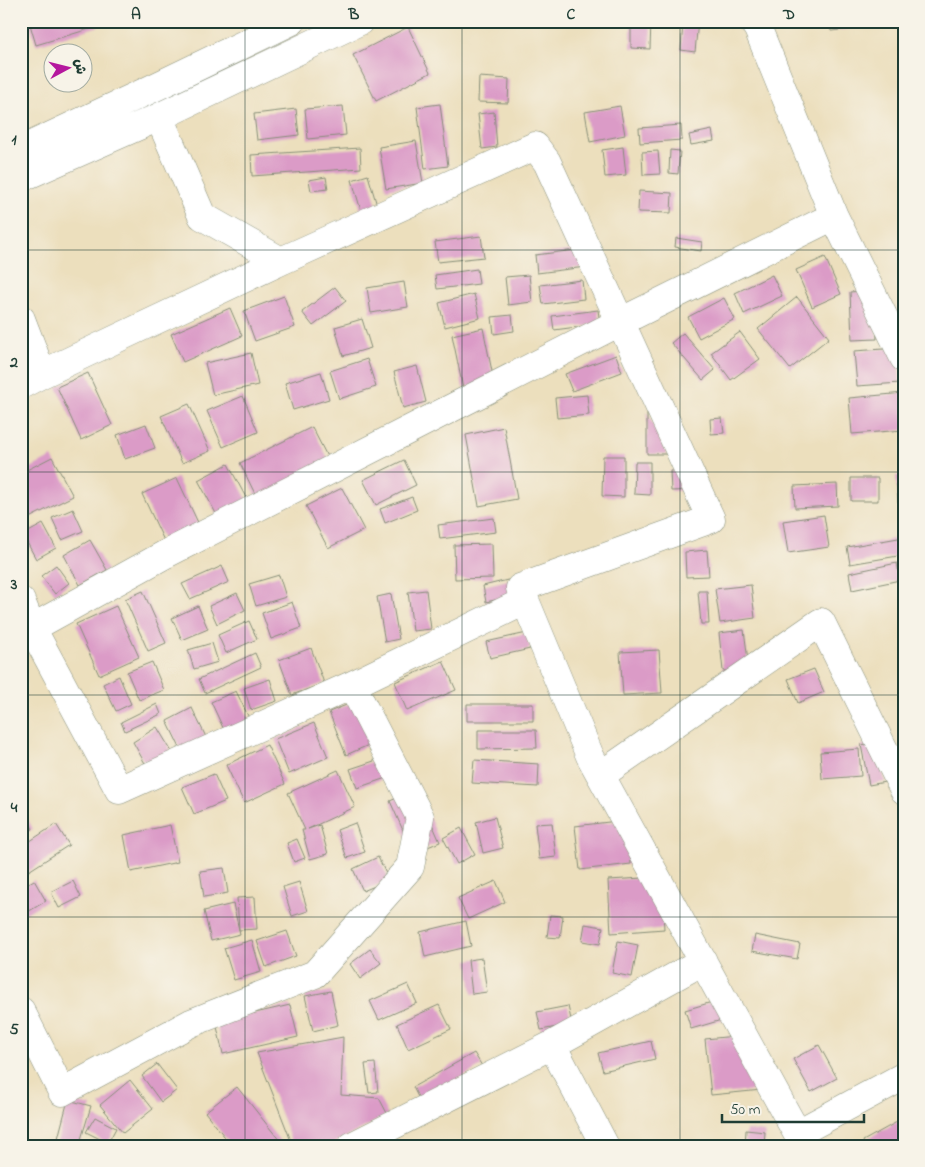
<svg xmlns="http://www.w3.org/2000/svg" width="925" height="1167" font-family="'Indie Flower','Playpen Sans Arabic',sans-serif">
<rect width="100%" height="100%" fill="#f7f3e8"/>
<filter id="ink" filterUnits="userSpaceOnUse"><feTurbulence type="fractalNoise" baseFrequency=".02" numOctaves="2"/><feDisplacementMap in="SourceGraphic" scale="10" xChannelSelector="R" yChannelSelector="G"/><feConvolveMatrix kernelMatrix="1 2 1 2 8 2 1 2 1" color-interpolation-filters="sRGB"/></filter>
<filter id="wash" filterUnits="userSpaceOnUse"><feTurbulence type="fractalNoise" baseFrequency=".0096" numOctaves="4" result="noise"/><feDisplacementMap in="SourceGraphic" scale="20" xChannelSelector="R" yChannelSelector="G"/><feGaussianBlur stdDeviation="1.12" result="paint"/><feColorMatrix in="noise" values="0 0 0 0 0 0 0 0 0 0 0 0 0 0 0 0 0 1.4 0 .05"/><feComposite in="paint" operator="in"/></filter>
<g filter="url(#wash)">
<rect width="100%" height="100%" fill="#ecdfbd"/>
<g id="blocks">
<path fill="#db9bc7" d="M 29,21 L 105,21 L 106,24 L 36,45 Z
M 631,21 L 651,21 L 650,49 L 631,48 Z
M 683,21 L 698,21 L 695,52 L 681,50 Z
M 829,21 L 855,21 L 856,28 L 831,31 Z
M 408,27 L 430,73 L 376,101 L 353,55 Z
M 479,77 L 509,79 L 508,103 L 478,102 Z
M 440,104 L 448,166 L 425,169 L 417,107 Z
M 343,106 L 346,135 L 308,139 L 305,109 Z
M 620,106 L 625,135 L 590,142 L 585,112 Z
M 296,109 L 299,135 L 257,140 L 254,114 Z
M 494,112 L 497,147 L 482,149 L 478,114 Z
M 681,125 L 682,140 L 640,143 L 639,128 Z
M 712,130 L 714,141 L 691,145 L 689,135 Z
M 416,141 L 423,183 L 386,189 L 379,147 Z
M 623,147 L 626,175 L 605,177 L 602,150 Z
M 360,148 L 361,168 L 252,176 L 251,155 Z
M 670,150 L 680,151 L 678,174 L 669,173 Z
M 658,151 L 660,174 L 643,175 L 642,152 Z
M 368,175 L 378,209 L 362,214 L 352,180 Z
M 326,177 L 328,189 L 311,191 L 309,180 Z
M 639,191 L 672,193 L 671,213 L 638,212 Z
M 481,236 L 484,257 L 438,262 L 435,242 Z
M 676,238 L 702,242 L 701,251 L 675,247 Z
M 584,249 L 586,267 L 537,273 L 535,255 Z
M 825,257 L 841,294 L 812,307 L 796,270 Z
M 477,269 L 479,284 L 437,289 L 435,275 Z
M 529,275 L 532,302 L 508,305 L 505,277 Z
M 772,275 L 782,296 L 744,314 L 735,293 Z
M 582,280 L 584,299 L 543,304 L 540,285 Z
M 404,282 L 408,307 L 371,313 L 367,288 Z
M 335,287 L 346,301 L 313,326 L 302,312 Z
M 874,290 L 877,339 L 852,340 L 850,292 Z
M 474,294 L 480,318 L 445,327 L 439,303 Z
M 284,296 L 295,327 L 255,341 L 244,311 Z
M 797,297 L 829,338 L 790,369 L 758,329 Z
M 724,298 L 735,319 L 699,338 L 688,317 Z
M 230,308 L 242,336 L 183,362 L 171,334 Z
M 598,310 L 600,324 L 554,330 L 552,316 Z
M 512,315 L 514,331 L 494,334 L 492,317 Z
M 362,319 L 371,348 L 343,356 L 335,327 Z
M 483,328 L 494,381 L 463,388 L 452,335 Z
M 740,332 L 760,359 L 731,380 L 711,353 Z
M 683,333 L 715,370 L 703,380 L 671,343 Z
M 898,348 L 900,383 L 857,386 L 854,351 Z
M 251,353 L 258,385 L 213,395 L 205,363 Z
M 616,355 L 622,372 L 572,391 L 565,374 Z
M 367,359 L 376,387 L 339,399 L 330,371 Z
M 417,366 L 426,402 L 403,408 L 394,372 Z
M 321,372 L 329,399 L 293,410 L 285,383 Z
M 88,373 L 112,425 L 81,440 L 57,387 Z
M 904,393 L 904,430 L 852,434 L 849,398 Z
M 587,395 L 589,415 L 557,418 L 555,398 Z
M 243,396 L 258,432 L 223,447 L 207,411 Z
M 189,404 L 210,451 L 182,463 L 161,416 Z
M 647,412 L 667,454 L 647,454 Z
M 722,418 L 724,433 L 711,434 L 710,419 Z
M 146,424 L 155,448 L 125,459 L 117,435 Z
M 312,427 L 331,464 L 258,500 L 240,463 Z
M 504,427 L 517,499 L 479,506 L 466,435 Z
M 603,456 L 624,456 L 624,497 L 602,496 Z
M 52,457 L 73,496 L 23,521 L 21,518 L 21,473 Z
M 404,460 L 416,485 L 376,505 L 363,480 Z
M 635,462 L 650,462 L 650,495 L 634,494 Z
M 228,464 L 250,505 L 220,521 L 198,480 Z
M 696,470 L 697,490 L 671,491 L 670,471 Z
M 904,475 L 904,502 L 898,502 L 896,476 Z
M 177,478 L 202,531 L 167,547 L 142,494 Z
M 851,478 L 878,478 L 878,501 L 851,501 Z
M 837,484 L 838,506 L 795,508 L 794,486 Z
M 342,488 L 364,530 L 328,548 L 306,506 Z
M 412,497 L 417,510 L 385,523 L 380,509 Z
M 73,509 L 83,531 L 62,540 L 52,518 Z
M 824,515 L 829,547 L 788,553 L 783,521 Z
M 494,518 L 496,532 L 440,539 L 438,525 Z
M 43,524 L 56,548 L 36,559 L 23,535 Z
M 904,537 L 904,555 L 850,564 L 847,547 Z
M 90,540 L 107,570 L 80,585 L 64,555 Z
M 492,544 L 493,578 L 455,579 L 454,545 Z
M 707,550 L 709,576 L 686,577 L 685,552 Z
M 897,563 L 900,580 L 852,590 L 849,573 Z
M 56,565 L 69,583 L 55,594 L 41,576 Z
M 222,566 L 229,582 L 190,599 L 182,584 Z
M 279,575 L 286,597 L 256,606 L 249,584 Z
M 512,579 L 516,595 L 486,602 L 483,586 Z
M 751,585 L 755,618 L 720,623 L 715,589 Z
M 426,590 L 431,629 L 413,631 L 408,592 Z
M 143,591 L 166,643 L 148,651 L 125,599 Z
M 698,591 L 707,591 L 709,624 L 701,624 Z
M 237,593 L 245,610 L 217,624 L 209,606 Z
M 391,594 L 399,639 L 385,642 L 377,597 Z
M 292,602 L 301,628 L 271,639 L 262,613 Z
M 116,606 L 139,657 L 99,675 L 76,624 Z
M 198,606 L 208,629 L 182,640 L 172,618 Z
M 249,621 L 257,639 L 226,653 L 218,635 Z
M 744,630 L 749,668 L 723,671 L 719,633 Z
M 527,633 L 530,649 L 490,658 L 486,642 Z
M 212,643 L 218,662 L 194,669 L 188,650 Z
M 311,648 L 324,683 L 292,695 L 279,660 Z
M 659,650 L 662,693 L 623,695 L 620,652 Z
M 255,653 L 261,667 L 205,693 L 199,679 Z
M 443,661 L 456,690 L 407,711 L 395,682 Z
M 152,662 L 164,690 L 139,700 L 127,672 Z
M 814,669 L 824,692 L 798,703 L 788,679 Z
M 119,676 L 131,704 L 116,711 L 103,684 Z
M 270,679 L 277,701 L 251,710 L 244,688 Z
M 236,691 L 250,720 L 225,732 L 211,702 Z
M 354,702 L 371,744 L 346,755 L 329,712 Z
M 157,704 L 161,714 L 125,731 L 121,722 Z
M 467,704 L 533,704 L 533,721 L 467,721 Z
M 192,708 L 206,737 L 181,750 L 167,721 Z
M 314,723 L 328,757 L 289,774 L 275,739 Z
M 157,727 L 172,752 L 147,767 L 133,742 Z
M 478,730 L 536,730 L 537,748 L 478,749 Z
M 878,742 L 885,782 L 869,785 L 861,745 Z
M 267,745 L 285,784 L 244,803 L 226,765 Z
M 859,749 L 861,776 L 822,779 L 820,752 Z
M 380,759 L 386,778 L 357,788 L 350,769 Z
M 474,760 L 539,764 L 538,787 L 472,783 Z
M 338,770 L 355,807 L 308,829 L 320,825 L 328,854 L 310,859 L 302,830 L 305,830 L 288,793 Z
M 214,774 L 226,801 L 194,814 L 182,787 Z
M 417,789 L 440,842 L 413,853 L 390,801 Z
M 21,807 L 33,829 L 21,835 Z
M 495,817 L 503,848 L 483,853 L 476,822 Z
M 626,820 L 631,864 L 580,870 L 575,826 Z
M 355,823 L 365,852 L 347,858 L 337,830 Z
M 552,823 L 556,857 L 539,859 L 535,824 Z
M 56,824 L 69,845 L 21,876 L 21,847 Z
M 170,825 L 178,862 L 131,872 L 124,835 Z
M 461,828 L 475,854 L 457,864 L 443,838 Z
M 297,839 L 305,858 L 294,862 L 287,843 Z
M 378,857 L 389,880 L 363,891 L 353,869 Z
M 224,868 L 228,893 L 204,897 L 200,871 Z
M 661,877 L 664,929 L 611,933 L 608,880 Z
M 34,880 L 46,901 L 21,916 L 21,888 Z
M 73,881 L 81,897 L 59,908 L 51,892 Z
M 496,881 L 505,902 L 468,919 L 458,898 Z
M 299,882 L 308,911 L 292,916 L 283,887 Z
M 255,897 L 257,929 L 239,930 L 237,898 Z
M 233,904 L 240,934 L 211,941 L 204,911 Z
M 550,915 L 563,916 L 560,938 L 547,937 Z
M 466,921 L 471,946 L 425,957 L 420,932 Z
M 585,924 L 603,927 L 600,944 L 582,941 Z
M 287,931 L 296,956 L 266,967 L 257,941 Z
M 755,935 L 800,944 L 797,959 L 752,951 Z
M 252,940 L 261,972 L 234,980 L 224,948 Z
M 618,941 L 638,945 L 632,977 L 612,973 Z
M 370,949 L 381,963 L 360,979 L 350,964 Z
M 482,958 L 487,992 L 472,994 L 468,960 Z
M 408,984 L 417,1003 L 379,1020 L 370,1001 Z
M 331,991 L 338,1025 L 313,1031 L 305,996 Z
M 729,997 L 735,1016 L 691,1029 L 685,1010 Z
M 290,1005 L 298,1037 L 223,1054 L 216,1022 Z
M 439,1005 L 451,1029 L 408,1049 L 397,1024 Z
M 568,1006 L 572,1024 L 541,1030 L 537,1012 Z
M 756,1034 L 762,1090 L 711,1095 L 705,1039 Z
M 343,1037 L 341,1095 L 379,1098 L 388,1115 L 329,1146 L 293,1146 L 257,1053 Z
M 651,1041 L 655,1059 L 603,1071 L 598,1053 Z
M 819,1045 L 837,1078 L 811,1092 L 793,1059 Z
M 474,1053 L 482,1066 L 420,1101 L 413,1087 Z
M 375,1063 L 378,1092 L 369,1093 L 365,1064 Z
M 157,1064 L 177,1090 L 161,1102 L 142,1076 Z
M 130,1080 L 153,1109 L 123,1133 L 100,1105 Z
M 237,1087 L 284,1146 L 232,1146 L 205,1112 Z
M 68,1100 L 91,1106 L 79,1146 L 56,1146 Z
M 95,1117 L 116,1128 L 108,1143 L 86,1132 Z
M 904,1118 L 904,1146 L 865,1146 L 863,1141 Z
M 746,1130 L 765,1132 L 764,1146 L 745,1146 Z"/>
</g>
</g>
<g filter="url(#ink)">
<use href="#blocks" fill-opacity="0" stroke="#868e78" stroke-width="1"/>
<g fill="none" stroke-linecap="round" stroke-linejoin="round">
<defs>
<path id="minor" d="M 753,21 L 758,29 L 834,216 L 904,358
M 159,117 L 202,216 L 281,261
M 21,150 L 147,91 L 292,21
M 21,178 L 159,117 L 360,21
M 21,319 L 42,374
M 21,385 L 42,374 L 281,261 L 535,146 L 547,162 L 711,519 L 520,588 L 590,756 L 804,1146
M 21,601 L 32,628 L 164,555 L 620,322 L 834,216
M 32,628 L 119,790 L 352,685
M 601,775 L 821,622 L 904,790
M 21,1011 L 62,1092 L 191,1023 L 315,974 L 410,867 L 420,817 L 352,685 L 525,601
M 552,1045 L 605,1146
M 798,1133 L 904,1076
M 352,1146 L 552,1045 L 703,961"/>
</defs>
<use href="#minor" stroke="#868e78" stroke-width="29"/>
<use href="#minor" stroke="#fff" stroke-width="28"/>
</g>
</g>
<path fill="none" stroke="#1f3d34" stroke-width="1" stroke-opacity="0.55" d="M 245,21 L 245,1146M 462,21 L 462,1146M 680,21 L 680,1146M 21,250 L 904,250M 21,472 L 904,472M 21,695 L 904,695M 21,917 L 904,917"/>
<rect width="925" height="1167" fill="none" stroke="#f7f3e8" stroke-width="55"/>
<g transform="translate(68 68) rotate(83)"><circle r="24" fill="#f7f3e8" stroke="#a1aaa0"/>
<path d="M0-4L9 19L0 12L-9 19Z" fill="#b5179e"/>
<text y="-8" font-size="14" font-weight="bold" text-anchor="middle" fill="#1f3d34">ش</text>
</g>
<path d="M722 1114v8h142v-8" fill="none" stroke="#1f3d34" stroke-width="2.5"/>
<text x="730" y="1114" font-size="15" fill="#1f3d34" stroke="#f7f3e8" stroke-width="4" paint-order="stroke">50 m</text>
<rect x="28" y="28" width="870" height="1112" fill="none" stroke="#1f3d34" stroke-width="2"/>
<g font-size="16" text-anchor="middle" font-weight="bold" fill="#1f3d34">
<text x="136" y="19">A</text>
<text x="354" y="19">B</text>
<text x="571" y="19">C</text>
<text x="789" y="19">D</text>
<text x="14" y="144">1</text>
<text x="14" y="367">2</text>
<text x="14" y="589">3</text>
<text x="14" y="812">4</text>
<text x="14" y="1034">5</text>
</g>
</svg>
